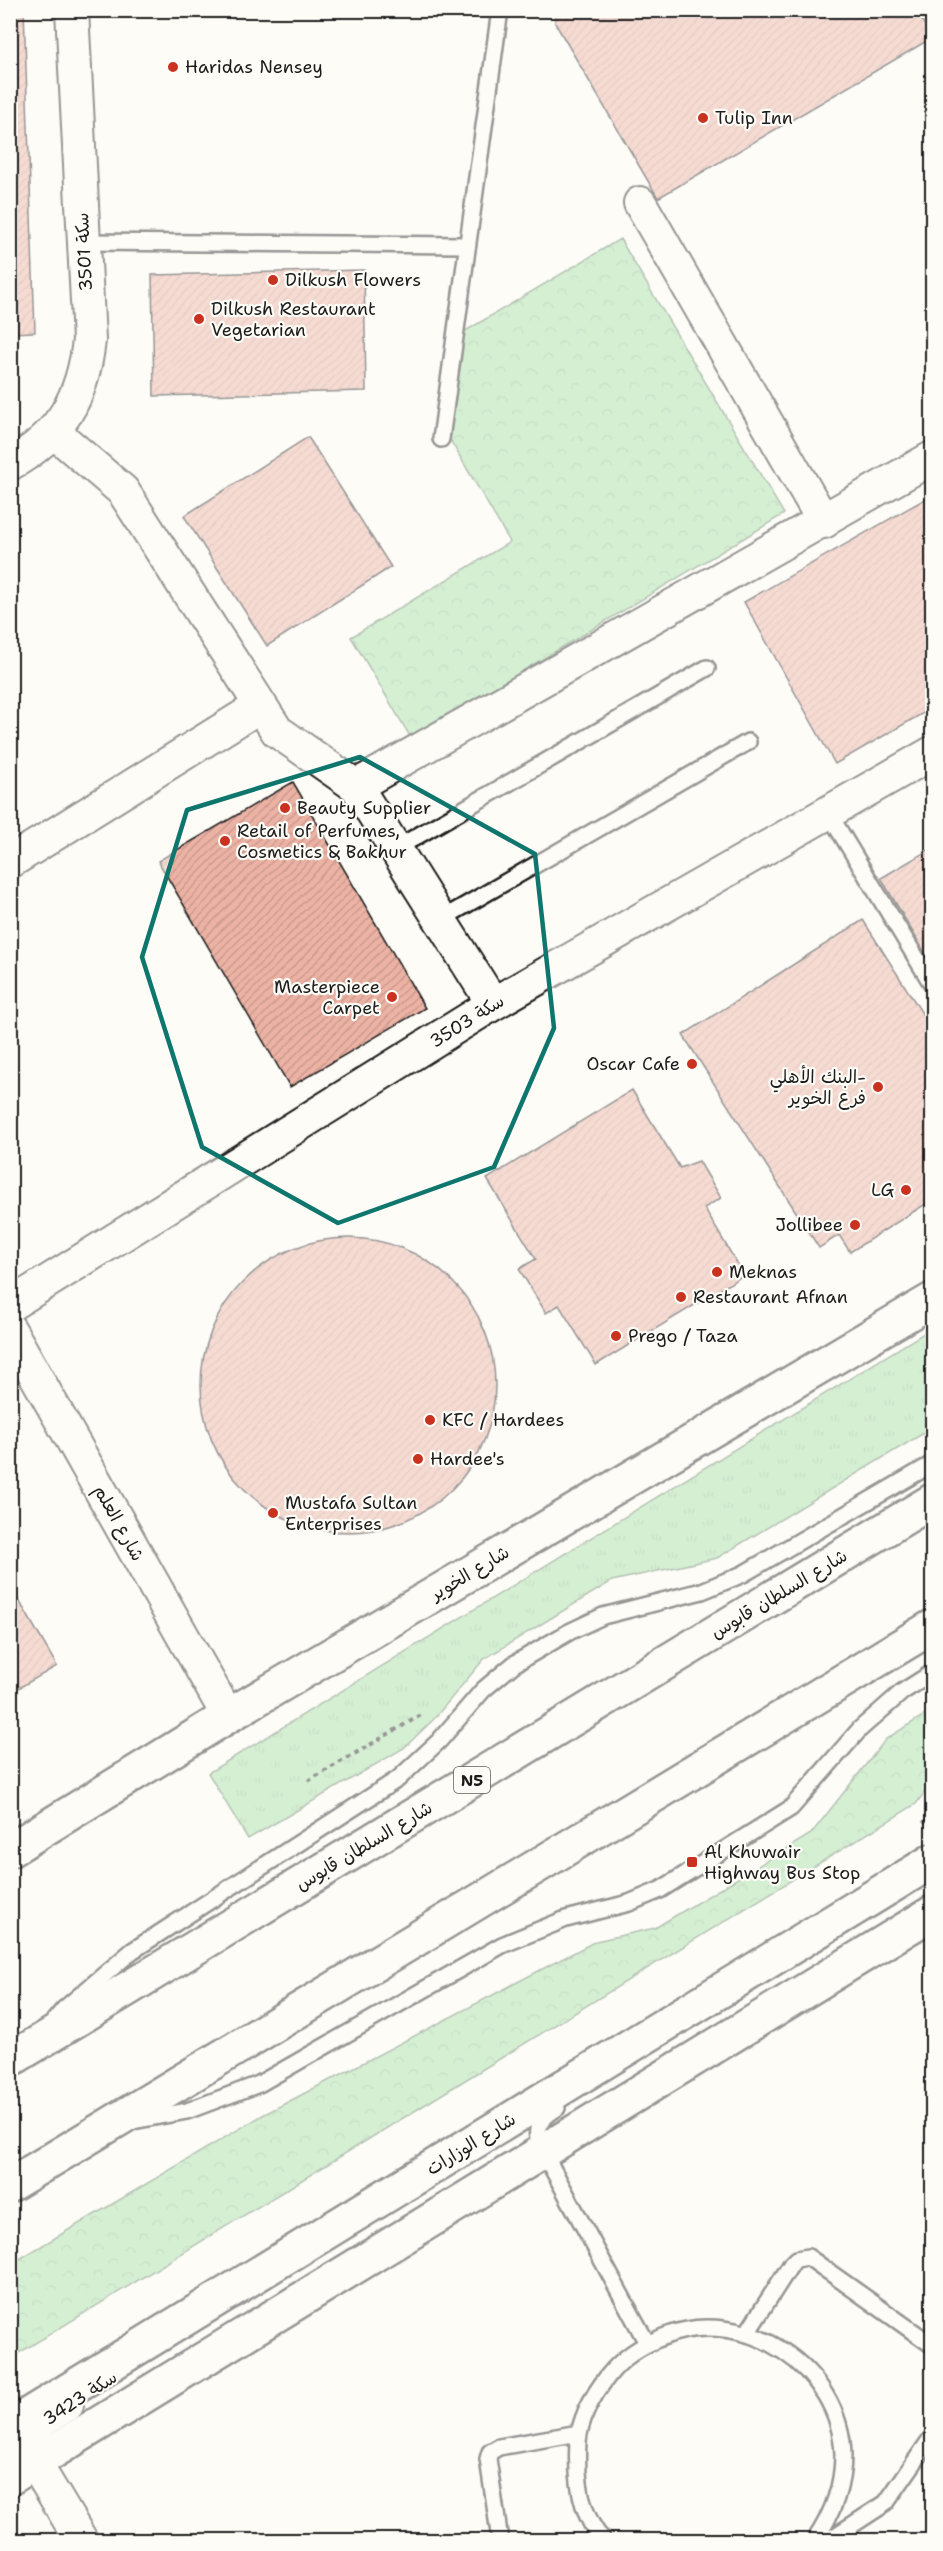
<svg xmlns="http://www.w3.org/2000/svg" width="943" height="2551" font-family="'Shantell Sans','Playpen Sans Arabic',sans-serif">
<defs>
<pattern id="grass-tufts" width="24" height="20" patternUnits="userSpaceOnUse" patternTransform="scale(1.5)"><rect width="24" height="20" fill="#a4e0a7"/><path d="M3 7l-1-3M5 7V3M7 7l1-3M15 17l-1-3M17 17v-4M19 17l1-3" fill="none" stroke="#8dc08f"/></pattern>
<pattern id="forest-crowns" width="20" height="18" patternUnits="userSpaceOnUse" patternTransform="scale(1.5)"><rect width="20" height="18" fill="#a4e0a7"/><path d="M2 6a3 3 0 1 1 6 0M12 15a3 3 0 1 1 6 0" fill="none" stroke="#8dc08f"/></pattern>
<pattern id="building-hatch" width="6" height="6" patternUnits="userSpaceOnUse" patternTransform="scale(1.5)"><rect width="6" height="6" fill="#ecb3a5"/><path d="M-1 1l2-2M0 6l6-6M5 7l2-2" fill="none" stroke="#ca998d"/></pattern>
</defs>
<rect width="100%" height="100%" fill="#fdfcf7"/>
<filter id="ink" filterUnits="userSpaceOnUse"><feTurbulence type="fractalNoise" baseFrequency=".0167" numOctaves="2"/><feDisplacementMap in="SourceGraphic" scale="12" xChannelSelector="R" yChannelSelector="G"/><feConvolveMatrix kernelMatrix="1 2 1 2 8 2 1 2 1" color-interpolation-filters="sRGB"/></filter>
<g filter="url(#ink)">
<path fill="url(#grass-tufts)" stroke="#607e62" stroke-width="1.5" d="M 932,1328 L 932,1428 L 717,1558 L 612,1581 L 484,1659 L 433,1720 L 404,1748 L 248,1839 L 208,1773 Z"/>
<path fill="url(#forest-crowns)" stroke="#607e62" stroke-width="1.5" d="M 620,239 L 784,514 L 411,738 L 351,637 L 510,542 L 449,438 L 462,333 Z
M 932,1710 L 932,1782 L 916,1804 L 11,2358 L 11,2264 L 263,2115 L 596,1941 L 655,1928 L 811,1834 L 886,1739 Z"/>
<path fill="url(#building-hatch)" stroke="#1c1c1c" stroke-width="1.5" d="M 10,10 L 24,10 L 35,332 L 10,333 Z
M 555,10 L 916,10 L 932,38 L 658,198 L 555,23 Z
M 364,270 L 366,391 L 154,396 L 152,275 Z
M 308,437 L 391,567 L 267,646 L 184,516 Z
M 932,495 L 932,708 L 835,764 L 744,602 Z
M 293,782 L 425,1008 L 290,1087 L 158,861 Z
M 932,848 L 932,965 L 881,878 Z
M 863,920 L 932,1029 L 932,1200 L 850,1252 L 839,1235 L 819,1248 L 683,1035 Z
M 632,1090 L 680,1168 L 699,1161 L 721,1198 L 704,1208 L 744,1275 L 596,1365 L 559,1305 L 546,1313 L 519,1269 L 536,1259 L 487,1179 Z
M201 1385a147 147 0 1 1 294 0a147 147 0 1 1-294 0Z
M 10,1585 L 57,1666 L 10,1693 Z"/>
<g fill="none" stroke-linecap="round" stroke-linejoin="round">
<defs>
<path id="service" d="M 84,242 L 468,245
M 441,439 L 500,10
M 828,812 L 932,984
M 395,849 L 707,668
M 440,920 L 748,742
M 54,2021 L 64,2009 L 132,1951 L 398,1779 L 439,1741 L 483,1690 L 514,1664 L 569,1632 L 603,1616 L 702,1591 L 743,1574 L 932,1464
M 557,2108 C 542,2117 534,2126 539,2144 L 647,2343
M 133,2121 L 187,2111 L 259,2084 L 502,1945 L 566,1919 L 629,1903 L 660,1890 L 791,1808 L 860,1729 L 902,1692 L 932,1673
M 747,2333 L 792,2263 L 796,2259 L 808,2257 L 932,2345
M 500,2540 L 488,2459 L 490,2452 L 499,2447 L 579,2433
M 603,2540 C 579,2514 576,2475 578,2442 C 580,2417 593,2395 608,2376 C 622,2358 642,2345 663,2337 C 743,2304 841,2367 843,2455 C 843,2487 832,2515 815,2540
M 829,2540 L 886,2503 L 932,2437"/>
<path id="minor" d="M 640,203 L 824,522
M 54,432 L 123,491 L 277,731 L 356,786
M 10,464 C 61,436 83,397 89,340 L 72,10
M 10,862 L 260,706
M 493,1004 L 356,786 L 932,458
M 10,1305 L 493,1004 L 932,753
M 10,1330 L 228,1716
M 67,2405 L 40,2422 L 34,2429 L 29,2446 L 35,2463 L 81,2540"/>
<path id="tertiary" d="M 10,1850 L 228,1716 L 932,1300
M 10,2426 L 932,1861
M 10,2478 L 932,1913"/>
<path id="trunk" d="M 10,2060 L 932,1501
M 10,2185 L 932,1627"/>
</defs>
<use href="#service" stroke="#1c1c1c" stroke-width="20"/>
<use href="#minor" stroke="#1c1c1c" stroke-width="36"/>
<use href="#tertiary" stroke="#1c1c1c" stroke-width="38"/>
<use href="#trunk" stroke="#1c1c1c" stroke-width="38"/>
<path stroke="#1c1c1c" stroke-width="4" stroke-dasharray="4.5 4.5" stroke-linecap="butt" d="M 308,1781 L 421,1715
M 923,1823 L 932,1817"/>
<use href="#service" stroke="#fdfcf7" stroke-width="15"/>
<use href="#minor" stroke="#fdfcf7" stroke-width="32"/>
<use href="#tertiary" stroke="#fdfcf7" stroke-width="33"/>
<use href="#trunk" stroke="#fdfcf7" stroke-width="33"/>
</g>
</g>
<path d="M0 0H943V2551H0ZM 360,757 L 535,854 L 554,1028 L 494,1167 L 338,1223 L 202,1147 L 142,957 L 187,810 Z" fill="#fdfcf7" fill-opacity=".55" fill-rule="evenodd"/>
<path fill="none" stroke="#0f766e" stroke-width="4.5" stroke-linejoin="round" d="M 360,757 L 535,854 L 554,1028 L 494,1167 L 338,1223 L 202,1147 L 142,957 L 187,810 Z"/>
<g fill="#c8321e" stroke="#fdfcf7" stroke-width="2">
<circle cx="173" cy="67" r="6"/>
<circle cx="703" cy="118" r="6"/>
<circle cx="273" cy="280" r="6"/>
<circle cx="199" cy="319" r="6"/>
<circle cx="285" cy="808" r="6"/>
<circle cx="225" cy="841" r="6"/>
<circle cx="392" cy="997" r="6"/>
<circle cx="692" cy="1064" r="6"/>
<circle cx="878" cy="1087" r="6"/>
<circle cx="906" cy="1190" r="6"/>
<circle cx="855" cy="1225" r="6"/>
<circle cx="717" cy="1272" r="6"/>
<circle cx="681" cy="1297" r="6"/>
<circle cx="616" cy="1336" r="6"/>
<circle cx="430" cy="1420" r="6"/>
<circle cx="418" cy="1459" r="6"/>
<circle cx="273" cy="1513" r="6"/>
<rect x="686" y="1856" width="12" height="12" rx="3"/>
</g>
<g text-anchor="middle" stroke-width="4.5" stroke-linejoin="round" paint-order="stroke">
<rect fill="#fdfcf7" stroke="#605f5e" stroke-width="1.5" x="454" y="1767" width="36" height="26" rx="4.5"/>
<g font-size="16" font-weight="bold" fill="#1c1c1c">
<text x="472" y="1786">N5</text>
</g>
<g font-size="18" fill="#1c1c1c" stroke="#fdfcf7" text-anchor="start">
<text x="185" y="73">Haridas Nensey</text>
<text x="715" y="124">Tulip Inn</text>
<text x="285" y="286">Dilkush Flowers</text>
<text x="211" y="315">Dilkush Restaurant<tspan x="211" dy="21">Vegetarian</tspan></text>
<text x="297" y="814">Beauty Supplier</text>
<text x="237" y="837">Retail of Perfumes,<tspan x="237" dy="21">Cosmetics &amp; Bakhur</tspan></text>
<text x="380" y="993" text-anchor="end">Masterpiece<tspan x="380" dy="21">Carpet</tspan></text>
<text x="680" y="1070" text-anchor="end">Oscar Cafe</text>
<text x="866" y="1083" text-anchor="end">البنك الأهلي-<tspan x="866" dy="21">فرع الخوير</tspan></text>
<text x="894" y="1196" text-anchor="end">LG</text>
<text x="843" y="1231" text-anchor="end">Jollibee</text>
<text x="729" y="1278">Meknas</text>
<text x="693" y="1303">Restaurant Afnan</text>
<text x="628" y="1342">Prego / Taza</text>
<text x="442" y="1426">KFC / Hardees</text>
<text x="430" y="1465">Hardee's</text>
<text x="285" y="1509">Mustafa Sultan<tspan x="285" dy="21">Enterprises</tspan></text>
<text x="704" y="1858">Al Khuwair<tspan x="704" dy="21">Highway Bus Stop</tspan></text>
</g>
<g font-size="18" fill="#1c1c1c" stroke="#fdfcf7">
<text transform="translate(84 252) rotate(-93)" y="6">سكة 3501</text>
<text transform="translate(467 1021) rotate(-32)" y="6">سكة 3503</text>
<text transform="translate(119 1523) rotate(61)" y="6">شارع العلم</text>
<text transform="translate(470 1573) rotate(-31)" y="6">شارع الخوير</text>
<text transform="translate(779 1594) rotate(-31)" y="6">شارع السلطان قابوس</text>
<text transform="translate(364 1846) rotate(-31)" y="6">شارع السلطان قابوس</text>
<text transform="translate(471 2144) rotate(-32)" y="6">شارع الوزارات</text>
<text transform="translate(80 2398) rotate(-33)" y="6">سكة 3423</text>
</g>
</g>
<rect width="943" height="2551" fill="none" stroke="#fdfcf7" stroke-width="36"/>
<rect x="18" y="18" width="907" height="2515" fill="none" stroke="#1c1c1c" stroke-width="2" filter="url(#ink)"/>
</svg>
